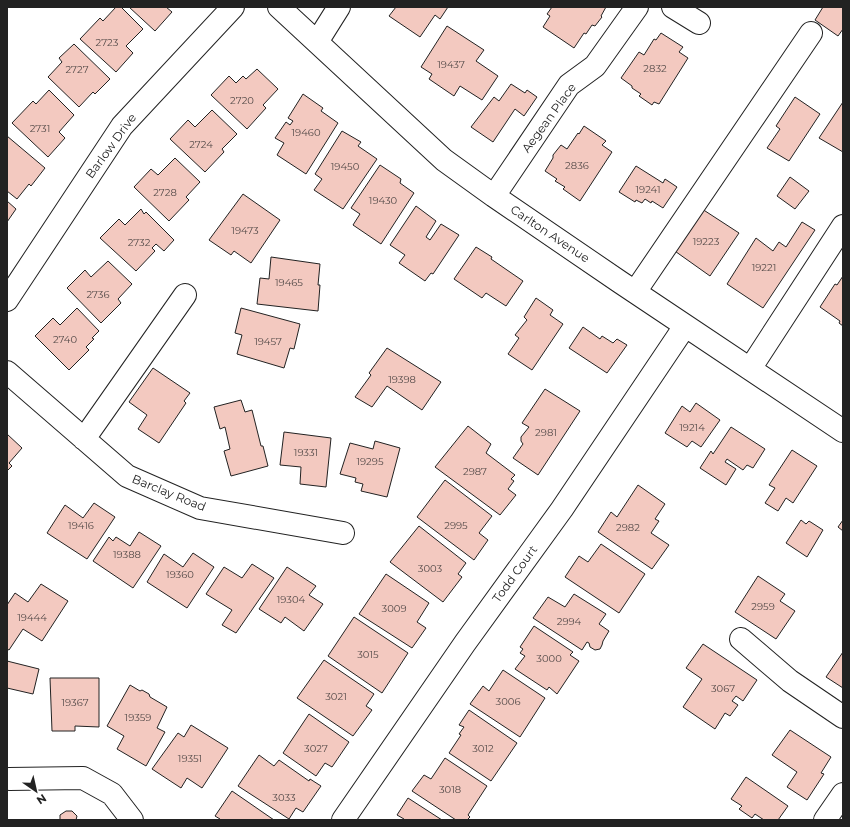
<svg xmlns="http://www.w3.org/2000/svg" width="850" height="827" font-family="Montserrat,sans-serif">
<rect width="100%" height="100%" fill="#fff"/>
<path fill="#f3c9c0" stroke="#222" d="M 116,7 L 121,7 L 143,29 L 126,46 L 133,53 L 116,72 L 80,39 L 100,18 L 103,21 Z
M 129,7 L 166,7 L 172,12 L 155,31 Z
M 396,7 L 448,7 L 440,19 L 435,15 L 420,37 L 389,16 Z
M 552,7 L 606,7 L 601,16 L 602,17 L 595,26 L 592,25 L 586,34 L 584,33 L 574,48 L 543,27 L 550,16 L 547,14 Z
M 823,7 L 843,7 L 843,29 L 838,36 L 815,20 Z
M 447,26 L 484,50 L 476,61 L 498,76 L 482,100 L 460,86 L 454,96 L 429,79 L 432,74 L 421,67 Z
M 661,33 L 683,47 L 679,52 L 688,58 L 659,104 L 654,102 L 652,105 L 639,96 L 641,94 L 632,88 L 632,86 L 621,78 L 639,52 L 644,55 L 654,39 L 656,40 Z
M 74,44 L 110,79 L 95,94 L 93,92 L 79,107 L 48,77 L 62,62 L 59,58 Z
M 257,69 L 278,89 L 263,105 L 266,108 L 247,129 L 211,95 L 229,76 L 236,83 L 243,76 L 246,79 Z
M 511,84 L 525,93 L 527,90 L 537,97 L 524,116 L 515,109 L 493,142 L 471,127 L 494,97 L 499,101 Z
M 49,90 L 74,115 L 59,132 L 65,138 L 48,157 L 12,123 L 33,101 L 36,104 Z
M 303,94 L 323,108 L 321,111 L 338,123 L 306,174 L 277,155 L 284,143 L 275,138 L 286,122 L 290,125 L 293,121 L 288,118 Z
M 795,97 L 820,114 L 789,161 L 767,148 L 780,129 L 776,126 Z
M 843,102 L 843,152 L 819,138 Z
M 212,110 L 237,134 L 222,149 L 224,152 L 205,172 L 170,139 L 188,120 L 195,127 Z
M 584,126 L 606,141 L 602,145 L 612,152 L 580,201 L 563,189 L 565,187 L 555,181 L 557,179 L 545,171 L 553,158 L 553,155 L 561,145 L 567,149 L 578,133 L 579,134 Z
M 342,131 L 361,142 L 358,146 L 377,159 L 343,209 L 314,190 L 322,179 L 315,174 Z
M 7,136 L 45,168 L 31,186 L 29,184 L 17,199 L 7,191 Z
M 175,158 L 200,182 L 186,197 L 189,200 L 169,221 L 134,187 L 151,169 L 158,175 Z
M 380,165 L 401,179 L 400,183 L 414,193 L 381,244 L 353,225 L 360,214 L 351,208 Z
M 636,166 L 663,183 L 665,179 L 677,187 L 663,208 L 652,201 L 651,203 L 645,199 L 642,203 L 636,200 L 635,202 L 619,192 Z
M 790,177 L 809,191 L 795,209 L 777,196 Z
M 243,194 L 280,220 L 251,263 L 234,251 L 231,255 L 209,240 Z
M 7,201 L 16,209 L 7,222 Z
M 416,206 L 436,221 L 426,237 L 430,240 L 441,224 L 459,235 L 433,274 L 431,273 L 425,281 L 399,263 L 405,255 L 390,245 Z
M 699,207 L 739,233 L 710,276 L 672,249 Z
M 141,209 L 144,214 L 146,212 L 174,240 L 164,251 L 156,244 L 152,248 L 155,251 L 136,271 L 100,238 L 119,219 L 125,225 Z
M 802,222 L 815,230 L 763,308 L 727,284 L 756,238 L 773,251 L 779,242 L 786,247 Z
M 476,247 L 492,257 L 491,259 L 523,281 L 506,306 L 486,293 L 482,298 L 454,279 Z
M 271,257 L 320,264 L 318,285 L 320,285 L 318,311 L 257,304 L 260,278 L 269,279 Z
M 108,261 L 132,284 L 118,299 L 121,303 L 101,323 L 67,288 L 85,270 L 91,277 Z
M 843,276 L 843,326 L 839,323 L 840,321 L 820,307 L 835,284 L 837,285 Z
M 536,298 L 553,310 L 550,315 L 563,324 L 532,370 L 508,354 L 519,338 L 515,335 L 527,320 L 524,317 Z
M 77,308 L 99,331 L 92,338 L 94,339 L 86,347 L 89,350 L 69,370 L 35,336 L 53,318 L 60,325 Z
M 241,308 L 300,324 L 294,349 L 290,348 L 284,368 L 237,354 L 242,335 L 235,333 Z
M 583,327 L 600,339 L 602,336 L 613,343 L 617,339 L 627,345 L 607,373 L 569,348 Z
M 387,348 L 441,382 L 422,410 L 387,386 L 372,407 L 355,397 L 371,375 L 369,373 Z
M 153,368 L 190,393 L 184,401 L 186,403 L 159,443 L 138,429 L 147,415 L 129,402 Z
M 545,389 L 580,411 L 538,475 L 513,458 L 523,444 L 521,441 L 521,437 L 529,427 L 522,423 Z
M 241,400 L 245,412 L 252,410 L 261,446 L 263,446 L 268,466 L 231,476 L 224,451 L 230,449 L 225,427 L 220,429 L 214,407 Z
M 696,403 L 720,420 L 701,447 L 692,441 L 687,447 L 665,433 L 682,406 L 690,412 Z
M 468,426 L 491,444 L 486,453 L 515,475 L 511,479 L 514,481 L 508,489 L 516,495 L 500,515 L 435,467 Z
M 731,427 L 765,449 L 753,468 L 747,465 L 743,470 L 727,459 L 725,462 L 736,469 L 726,485 L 700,468 L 711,451 L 713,454 Z
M 284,432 L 331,438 L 326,487 L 300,484 L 301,467 L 280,465 Z
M 7,434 L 22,448 L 9,463 L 12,466 L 7,471 Z
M 375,441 L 400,448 L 387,497 L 361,491 L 363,484 L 355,482 L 356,478 L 340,474 L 350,443 L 373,449 Z
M 792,450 L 817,466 L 793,503 L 786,498 L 778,511 L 765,503 L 775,488 L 769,485 Z
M 445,480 L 492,516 L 479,533 L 488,540 L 474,560 L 417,517 Z
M 638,485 L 665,504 L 655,519 L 659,521 L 651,533 L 669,545 L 652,569 L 598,532 L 611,512 L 617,517 Z
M 94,503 L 115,517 L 87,559 L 47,533 L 65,505 L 83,518 Z
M 801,520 L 806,524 L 809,521 L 823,530 L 807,557 L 786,543 Z
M 843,520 L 843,531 L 838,527 Z
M 419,526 L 466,563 L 458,574 L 462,577 L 443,602 L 390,562 Z
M 139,532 L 161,546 L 133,588 L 93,561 L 109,537 L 113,541 L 116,537 L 130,546 Z
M 601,544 L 645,574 L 619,613 L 565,577 L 579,556 L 588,562 Z
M 193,553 L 214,567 L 187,608 L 147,582 L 164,554 L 183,567 Z
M 252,564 L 274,578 L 236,633 L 222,625 L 232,610 L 206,594 L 224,567 L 242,578 Z
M 287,567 L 316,586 L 309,595 L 323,604 L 304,631 L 285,617 L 281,623 L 259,609 Z
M 386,574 L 429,603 L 417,622 L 426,628 L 412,648 L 359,614 Z
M 758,576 L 785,594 L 780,601 L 795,611 L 776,639 L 735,612 Z
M 41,584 L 68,601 L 42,641 L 23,629 L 9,650 L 7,649 L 7,605 L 15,593 L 28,602 Z
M 574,594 L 606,614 L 599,624 L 609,631 L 603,641 L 602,645 L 600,649 L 595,650 L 590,647 L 589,643 L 587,642 L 582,650 L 533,618 L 548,597 L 565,607 Z
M 354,617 L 408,653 L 382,693 L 328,656 Z
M 534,626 L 573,652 L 570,655 L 579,661 L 557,694 L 549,687 L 547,690 L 515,669 L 525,656 L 520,653 L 523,649 L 520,647 Z
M 703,644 L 757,680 L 743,701 L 736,696 L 732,701 L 738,705 L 730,716 L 725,713 L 715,729 L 683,707 L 702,679 L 686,668 Z
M 843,652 L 843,688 L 826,677 Z
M 324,660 L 374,694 L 366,706 L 372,710 L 353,736 L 297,698 Z
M 7,661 L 39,669 L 33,694 L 7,688 Z
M 503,670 L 545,698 L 520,737 L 470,704 L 483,686 L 489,691 Z
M 50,678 L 99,678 L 99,727 L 75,726 L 75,731 L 52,731 Z
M 130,685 L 140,691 L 142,690 L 149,694 L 150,697 L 167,707 L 157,728 L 165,732 L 146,766 L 117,749 L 124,736 L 107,726 Z
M 469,710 L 517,743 L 491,781 L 449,753 L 461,735 L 459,734 L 464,727 L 459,725 Z
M 309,714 L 349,742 L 332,767 L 325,763 L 316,776 L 283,753 Z
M 191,725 L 228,748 L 202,788 L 187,778 L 181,788 L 152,769 L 178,733 L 184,737 Z
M 790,730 L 831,757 L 821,773 L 824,774 L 807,800 L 787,787 L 797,772 L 772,755 Z
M 259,755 L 274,766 L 279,760 L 309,781 L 310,779 L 321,786 L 303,812 L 296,808 L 289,819 L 238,786 Z
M 445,758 L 487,786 L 468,815 L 470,817 L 467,820 L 456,820 L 412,791 L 424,775 L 431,779 Z
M 746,777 L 788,806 L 778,820 L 764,820 L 755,814 L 752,818 L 739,809 L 742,806 L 731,799 Z
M 232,791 L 274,820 L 219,820 L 220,819 L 215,816 Z
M 408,798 L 442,820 L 404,820 L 404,819 L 397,815 Z
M 66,811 L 72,811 L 77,816 L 76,820 L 59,820 L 60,819 L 60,815 Z"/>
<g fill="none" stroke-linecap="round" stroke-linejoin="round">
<defs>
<path id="minor" d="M 279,7 L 444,160 L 494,196 L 620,282 L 843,431
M 673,7 L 699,23
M 317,42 L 339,7
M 494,196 L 569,85 L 595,66 L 637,7
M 635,292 L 811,33
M 7,300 L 122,126 L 233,7
M 750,369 L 843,226
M 7,372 L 127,476 L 200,508 L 343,533
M 84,439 L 185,295
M 741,639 L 790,681 L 843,717
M 9,779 L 83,778 L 112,794 L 132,820
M 343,820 L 465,643 L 562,509 L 685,326
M 825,820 L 843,794"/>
</defs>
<use href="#minor" stroke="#222" stroke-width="24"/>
<use href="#minor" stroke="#fff" stroke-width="22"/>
</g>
<g text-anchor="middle" stroke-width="3" stroke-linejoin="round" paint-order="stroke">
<g font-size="10" fill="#564c4a">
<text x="107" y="46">2723</text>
<text x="451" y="68">19437</text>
<text x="655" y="72">2832</text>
<text x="77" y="73">2727</text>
<text x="242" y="104">2720</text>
<text x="40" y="132">2731</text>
<text x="306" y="136">19460</text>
<text x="201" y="148">2724</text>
<text x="577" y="169">2836</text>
<text x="345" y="170">19450</text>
<text x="648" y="193">19241</text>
<text x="165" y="196">2728</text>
<text x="383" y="204">19430</text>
<text x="245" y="234">19473</text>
<text x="706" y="245">19223</text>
<text x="139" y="246">2732</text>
<text x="764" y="271">19221</text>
<text x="289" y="286">19465</text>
<text x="98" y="298">2736</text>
<text x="65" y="343">2740</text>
<text x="268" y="345">19457</text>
<text x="402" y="383">19398</text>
<text x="692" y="431">19214</text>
<text x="546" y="436">2981</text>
<text x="306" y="456">19331</text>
<text x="370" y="465">19295</text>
<text x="475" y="475">2987</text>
<text x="81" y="529">19416</text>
<text x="456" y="529">2995</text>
<text x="628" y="531">2982</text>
<text x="127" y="558">19388</text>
<text x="430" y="572">3003</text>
<text x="180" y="578">19360</text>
<text x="291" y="603">19304</text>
<text x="763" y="610">2959</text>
<text x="394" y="612">3009</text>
<text x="32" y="621">19444</text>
<text x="569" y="625">2994</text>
<text x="368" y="658">3015</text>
<text x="549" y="662">3000</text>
<text x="723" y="692">3067</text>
<text x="336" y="700">3021</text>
<text x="508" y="705">3006</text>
<text x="75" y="706">19367</text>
<text x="138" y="721">19359</text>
<text x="316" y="752">3027</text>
<text x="483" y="752">3012</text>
<text x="190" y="762">19351</text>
<text x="450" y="793">3018</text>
<text x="284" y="801">3033</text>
</g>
<g font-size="12" fill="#222" stroke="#fff">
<text transform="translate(549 118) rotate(-54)" y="4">Aegean Place</text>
<text transform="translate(111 146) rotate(-54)" y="4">Barlow Drive</text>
<text transform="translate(550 234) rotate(34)" y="4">Carlton Avenue</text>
<text transform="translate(169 493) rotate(22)" y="4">Barclay Road</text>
<text transform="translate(515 574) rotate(-54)" y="4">Todd Court</text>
</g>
</g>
<rect width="850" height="827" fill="none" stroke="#222222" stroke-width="16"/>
<g transform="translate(36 791) rotate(146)" stroke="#ffffff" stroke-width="3" paint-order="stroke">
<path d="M0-3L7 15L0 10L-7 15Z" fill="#222222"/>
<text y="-6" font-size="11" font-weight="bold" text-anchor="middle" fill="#222222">N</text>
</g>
</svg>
